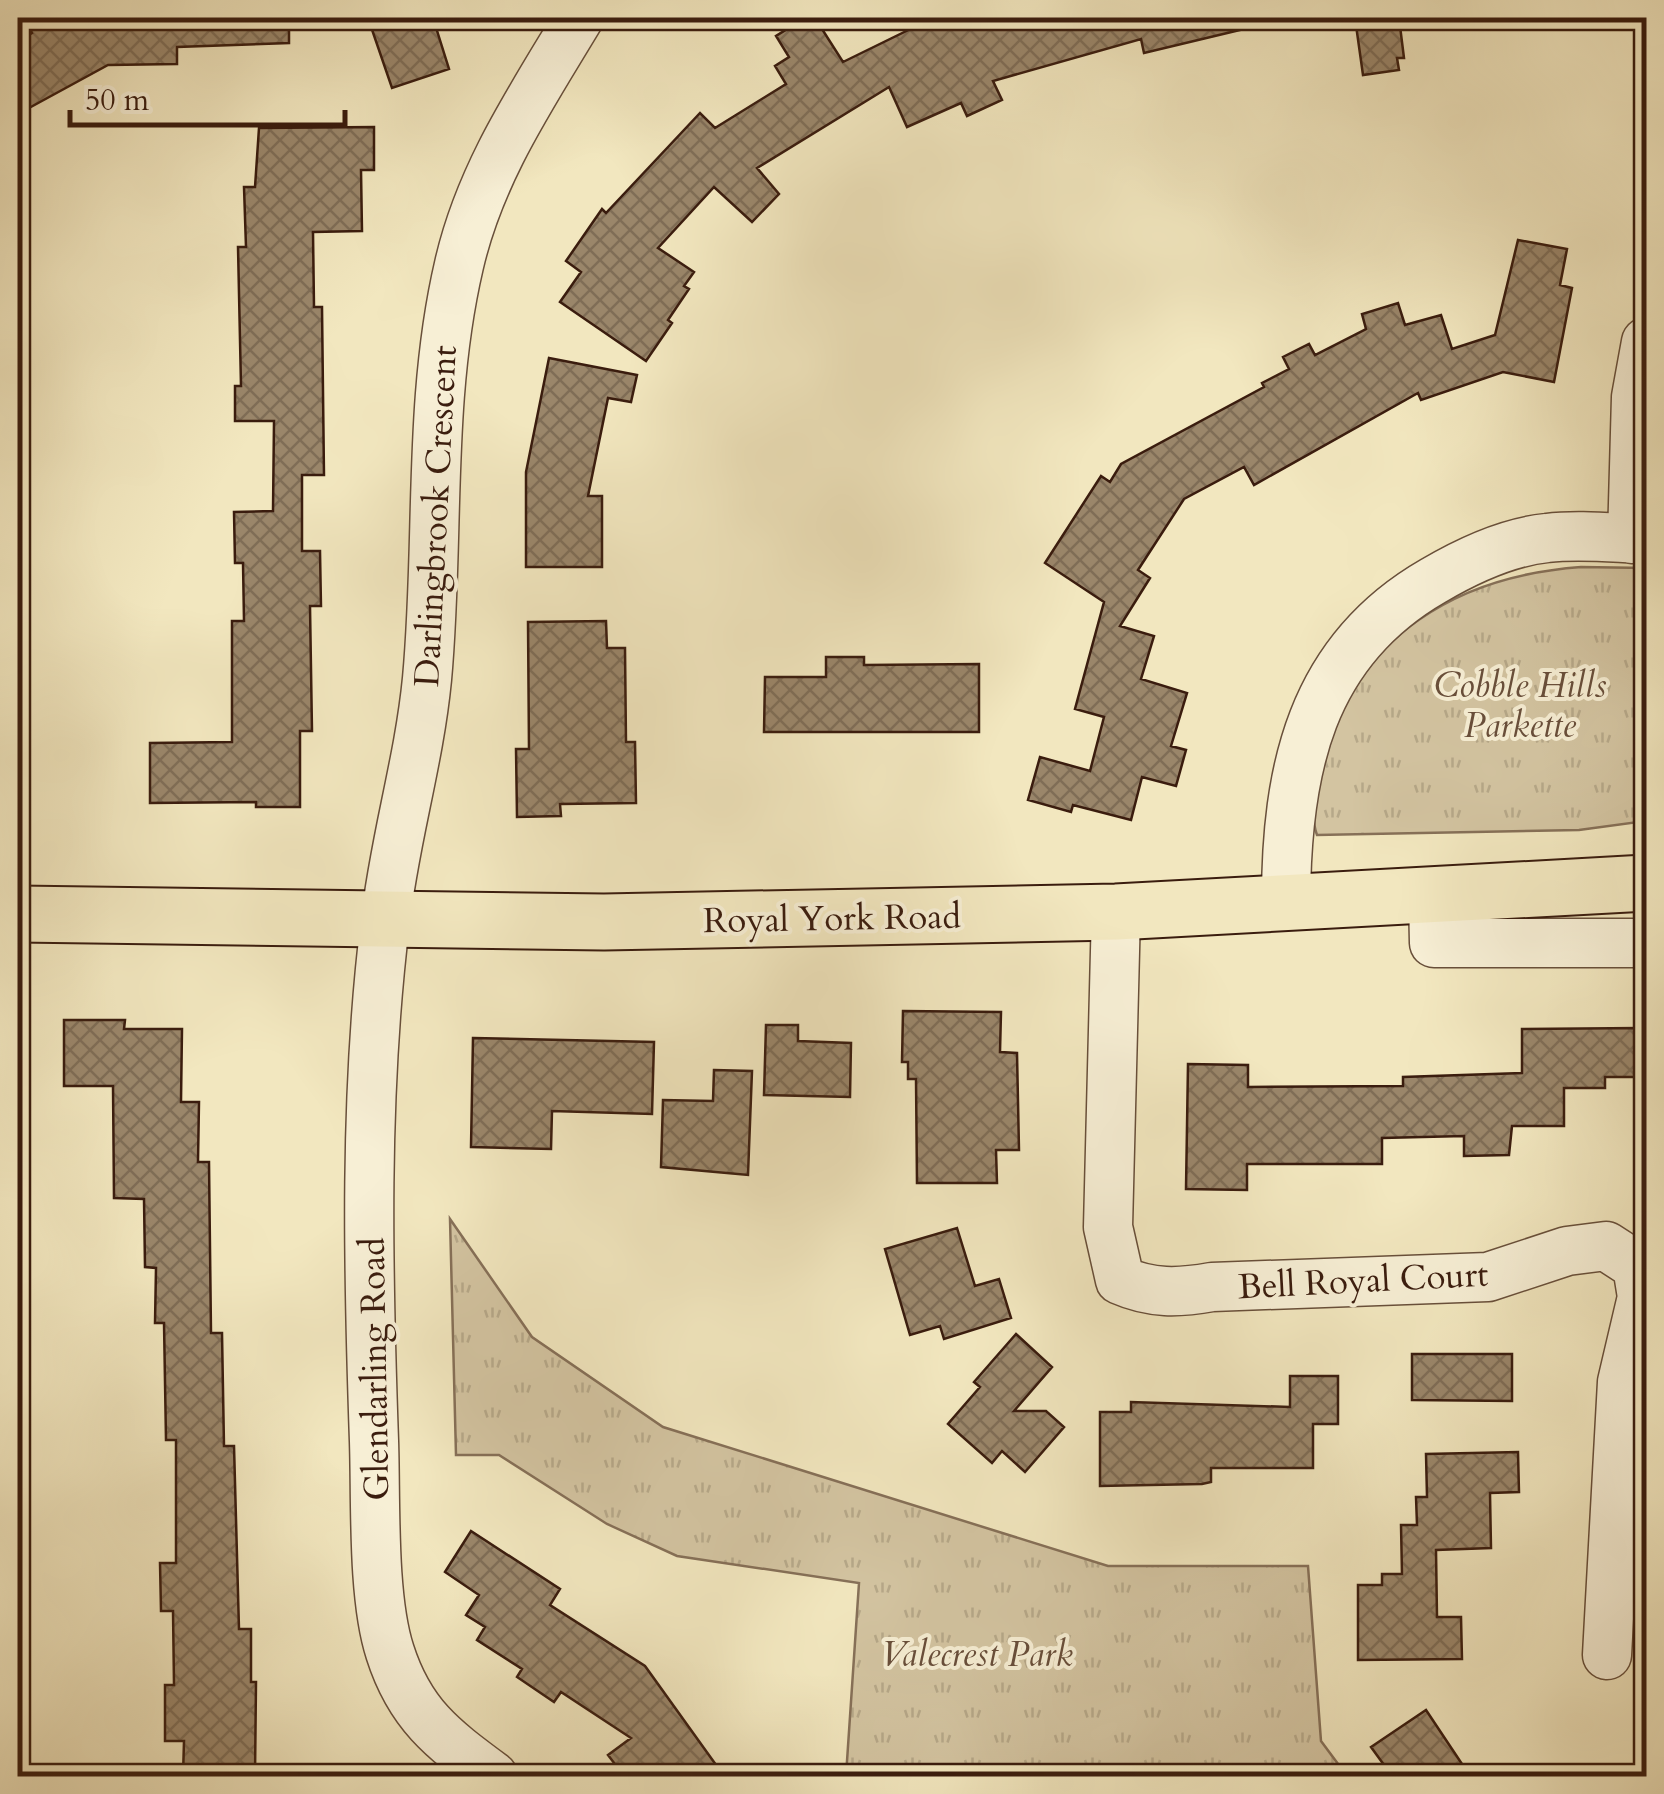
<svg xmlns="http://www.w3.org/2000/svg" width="1664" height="1794" font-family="Cardo,serif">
<defs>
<pattern id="grass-tufts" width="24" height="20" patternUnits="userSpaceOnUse" patternTransform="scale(2.5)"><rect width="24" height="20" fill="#d3c4a1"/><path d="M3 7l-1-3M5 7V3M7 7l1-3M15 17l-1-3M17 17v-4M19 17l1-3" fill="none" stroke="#b6a889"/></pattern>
<pattern id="building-cross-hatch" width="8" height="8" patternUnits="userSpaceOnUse" patternTransform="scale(2.5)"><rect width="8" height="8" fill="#9a866a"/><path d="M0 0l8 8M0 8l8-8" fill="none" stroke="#7f6d56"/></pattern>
</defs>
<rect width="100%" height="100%" fill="#f2e7bf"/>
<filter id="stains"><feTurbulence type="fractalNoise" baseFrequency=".002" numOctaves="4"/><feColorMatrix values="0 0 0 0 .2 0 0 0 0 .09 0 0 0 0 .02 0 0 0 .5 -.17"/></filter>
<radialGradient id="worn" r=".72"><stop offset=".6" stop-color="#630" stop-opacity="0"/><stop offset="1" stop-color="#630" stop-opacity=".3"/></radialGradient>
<path fill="url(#grass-tufts)" stroke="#867058" stroke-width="2.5" d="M 1581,567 L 1646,568 L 1646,821 L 1579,830 L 1317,835 C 1308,810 1319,786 1325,761 C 1356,634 1459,576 1581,567 Z
M 450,1219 L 532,1337 L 663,1427 L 1108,1566 L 1308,1566 L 1321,1741 L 1347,1776 L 846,1776 L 859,1583 L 677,1556 L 607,1524 L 499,1455 L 456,1455 Z"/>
<path fill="url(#building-cross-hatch)" stroke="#3a1c0e" stroke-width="2.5" d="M 24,18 L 289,18 L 289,43 L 177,47 L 177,64 L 108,65 L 18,114 L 18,41 L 32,33 Z
M 368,18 L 433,18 L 449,69 L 392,88 Z
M 805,18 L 815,18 L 843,62 L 933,18 L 1243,18 L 1244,29 L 1144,53 L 1141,39 L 993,81 L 1002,100 L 967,116 L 961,103 L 907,127 L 889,87 L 757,168 L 779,194 L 752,222 L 714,187 L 658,248 L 694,272 L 684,286 L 689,289 L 668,320 L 672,323 L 646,361 L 560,302 L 581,272 L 566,261 L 602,209 L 606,213 L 700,113 L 715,128 L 786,84 L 775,66 L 789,57 L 776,36 Z
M 1355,18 L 1399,18 L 1404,58 L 1397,58 L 1399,70 L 1363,75 Z
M 374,127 L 374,170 L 361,170 L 362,231 L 313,232 L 314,307 L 322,307 L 324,475 L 302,475 L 302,551 L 320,551 L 321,606 L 310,606 L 312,731 L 300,731 L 300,807 L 256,807 L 256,802 L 150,803 L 150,743 L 232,742 L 232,621 L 244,621 L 243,563 L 235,563 L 234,512 L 273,511 L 274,421 L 235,421 L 235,386 L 241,386 L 238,247 L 246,247 L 244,187 L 255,187 L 259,128 Z
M 1518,240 L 1567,249 L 1560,285 L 1572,288 L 1554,382 L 1503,372 L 1421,400 L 1418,393 L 1254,485 L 1244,467 L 1184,499 L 1138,570 L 1150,578 L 1120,626 L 1154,636 L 1141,679 L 1187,693 L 1171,746 L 1186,750 L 1176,786 L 1142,777 L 1131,820 L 1073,805 L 1071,812 L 1028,800 L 1040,757 L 1090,771 L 1104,717 L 1075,709 L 1104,602 L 1045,563 L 1101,476 L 1110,482 L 1121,464 L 1264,387 L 1262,383 L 1289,369 L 1283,357 L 1309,344 L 1315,355 L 1366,329 L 1362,314 L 1398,303 L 1405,325 L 1441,315 L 1452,349 L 1495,335 Z
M 549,358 L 637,375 L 631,402 L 608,398 L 588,496 L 602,496 L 602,567 L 526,567 L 526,472 Z
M 606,621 L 607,648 L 625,648 L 626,742 L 635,742 L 636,803 L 560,804 L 561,816 L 517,817 L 516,749 L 529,749 L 528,622 Z
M 826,657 L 864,657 L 864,665 L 979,664 L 979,732 L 764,732 L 765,677 L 826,677 Z
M 903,1011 L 1001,1012 L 1000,1052 L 1017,1053 L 1019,1150 L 996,1150 L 997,1183 L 917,1183 L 916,1079 L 908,1079 L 908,1062 L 902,1062 Z
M 64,1020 L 125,1020 L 124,1029 L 182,1029 L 181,1102 L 199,1102 L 198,1162 L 209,1162 L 211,1333 L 222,1333 L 224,1446 L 234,1446 L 239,1629 L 251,1629 L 251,1682 L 256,1682 L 255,1776 L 183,1776 L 184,1741 L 165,1741 L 165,1685 L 174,1685 L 173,1611 L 161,1611 L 160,1563 L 176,1563 L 176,1440 L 166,1440 L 164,1323 L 155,1323 L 156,1268 L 145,1267 L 144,1199 L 114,1198 L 113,1086 L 64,1086 Z
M 766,1025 L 798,1025 L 798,1041 L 851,1043 L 850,1097 L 764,1095 Z
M 1639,1028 L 1640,1077 L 1605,1077 L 1605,1088 L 1564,1088 L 1564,1126 L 1512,1126 L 1509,1155 L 1464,1156 L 1464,1136 L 1382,1138 L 1382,1164 L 1247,1164 L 1247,1190 L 1186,1189 L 1188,1064 L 1248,1065 L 1248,1087 L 1403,1086 L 1403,1077 L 1522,1073 L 1522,1029 Z
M 473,1038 L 654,1042 L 652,1114 L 552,1111 L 551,1149 L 471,1147 Z
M 714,1070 L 752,1071 L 748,1175 L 661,1167 L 663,1100 L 713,1101 Z
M 957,1228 L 975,1286 L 999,1279 L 1011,1318 L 944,1339 L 940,1326 L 910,1335 L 885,1249 Z
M 1016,1334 L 1052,1367 L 1014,1411 L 1046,1411 L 1064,1427 L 1025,1472 L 1002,1451 L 992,1463 L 948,1424 L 980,1387 L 974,1382 Z
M 1412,1354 L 1512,1354 L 1512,1401 L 1412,1400 Z
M 1290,1376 L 1338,1376 L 1338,1424 L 1313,1424 L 1313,1468 L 1211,1468 L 1211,1482 L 1202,1484 L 1100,1486 L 1100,1412 L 1131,1412 L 1131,1402 L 1290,1407 Z
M 1518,1452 L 1519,1492 L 1490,1493 L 1491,1548 L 1436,1550 L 1437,1617 L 1461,1617 L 1462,1659 L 1358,1660 L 1358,1585 L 1382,1585 L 1382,1574 L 1402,1574 L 1401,1525 L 1417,1525 L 1416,1497 L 1427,1497 L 1426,1454 Z
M 471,1531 L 560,1589 L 550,1605 L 645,1666 L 724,1776 L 624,1776 L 608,1755 L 631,1738 L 561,1692 L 554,1702 L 517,1677 L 522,1669 L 477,1640 L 485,1627 L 466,1615 L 479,1595 L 445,1572 Z
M 1426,1710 L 1470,1776 L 1392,1776 L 1371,1747 Z"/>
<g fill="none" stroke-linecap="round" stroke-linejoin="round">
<defs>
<path id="minor" d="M 1632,539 L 1636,397 L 1646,342
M 1433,897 L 1434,943 L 1646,943
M 1286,903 C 1286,771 1310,652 1433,581 C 1467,561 1507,542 1547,538 C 1579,534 1614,538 1646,539
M 1116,912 L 1108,1227 L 1120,1280 C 1152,1294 1178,1293 1212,1287 L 1488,1277 L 1567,1251 L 1606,1246 L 1637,1266 L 1642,1297 L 1622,1382 L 1607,1655
M 493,1776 C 443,1739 410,1715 390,1652 C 372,1597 376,1500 374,1441 C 368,1270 364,1094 385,924 C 394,841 419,762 427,679 C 440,540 427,402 459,265 C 480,173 531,98 579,18"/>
<path id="major" d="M 18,914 L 604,922 L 1116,912 L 1646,883"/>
</defs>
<use href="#minor" stroke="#684f3a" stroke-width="51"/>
<use href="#major" stroke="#3a1c0e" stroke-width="59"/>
<use href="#minor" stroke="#f7efd5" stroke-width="48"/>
<use href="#major" stroke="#f2e7bf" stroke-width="55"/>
</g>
<g text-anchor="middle" stroke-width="8" stroke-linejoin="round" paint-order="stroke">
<g font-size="35" fill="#3a1c0e" stroke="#f7efd5">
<text transform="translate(435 516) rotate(-87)" y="12">Darlingbrook Crescent</text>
<text transform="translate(832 918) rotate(-1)" y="12">Royal York Road</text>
<text transform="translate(1363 1280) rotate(-3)" y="12">Bell Royal Court</text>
<text transform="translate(374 1369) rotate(-91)" y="12">Glendarling Road</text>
</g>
<g font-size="35" font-style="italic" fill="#684e3a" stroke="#f7efd5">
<text x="1520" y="697">Cobble Hills<tspan x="1520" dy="40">Parkette</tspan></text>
<text x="977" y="1666">Valecrest Park</text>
</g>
</g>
<rect width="1664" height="1794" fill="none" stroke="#f2e7bf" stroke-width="60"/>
<rect x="20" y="20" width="1624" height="1754" fill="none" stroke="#3a1c0e" stroke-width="5"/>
<rect x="30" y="30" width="1604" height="1734" fill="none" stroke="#3a1c0e" stroke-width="2.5"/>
<path d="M70 110v15h275v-15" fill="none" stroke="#3a1c0e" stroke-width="5"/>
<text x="85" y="110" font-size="30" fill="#3a1c0e" stroke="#f7efd5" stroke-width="8" paint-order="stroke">50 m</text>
<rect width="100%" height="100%" filter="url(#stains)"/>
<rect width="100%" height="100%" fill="url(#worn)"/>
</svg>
